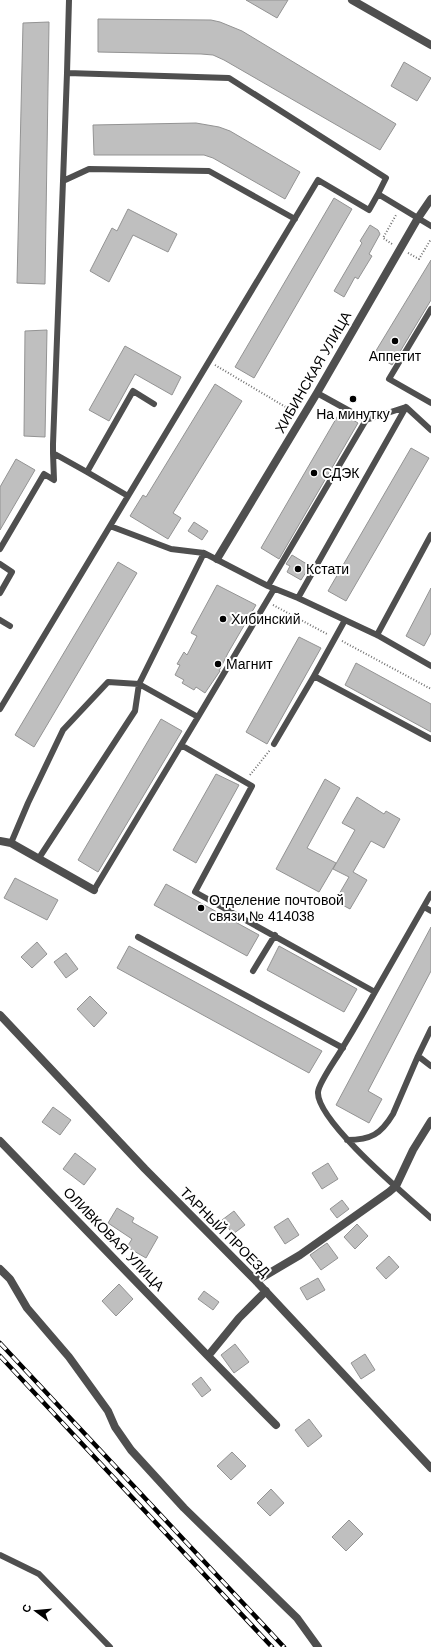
<svg xmlns="http://www.w3.org/2000/svg" width="431" height="1647" font-family="Arial,sans-serif">
<rect width="100%" height="100%" fill="#fff"/>
<path fill="#bfbfbf" stroke="#939393" d="M 246,0 L 288,0 L 277,18 Z
M 98,19 L 211,20 L 220,22 L 242,31 L 396,124 L 380,150 L 224,60 L 213,55 L 201,54 L 98,52 Z
M 49,22 L 45,284 L 17,283 L 23,23 Z
M 404,62 L 431,78 L 417,101 L 391,86 Z
M 196,123 L 219,127 L 230,131 L 300,172 L 285,199 L 213,158 L 204,155 L 94,155 L 93,125 Z
M 334,198 L 352,209 L 254,378 L 235,367 Z
M 128,209 L 177,234 L 168,252 L 133,235 L 109,282 L 90,271 L 112,228 L 117,231 Z
M 370,225 L 378,230 L 380,234 L 369,254 L 372,256 L 358,279 L 355,277 L 344,297 L 334,291 L 362,243 L 360,241 Z
M 431,260 L 431,300 L 392,365 L 374,354 Z
M 47,330 L 45,437 L 24,436 L 25,331 Z
M 125,346 L 181,377 L 172,395 L 135,374 L 109,421 L 89,410 Z
M 215,384 L 242,401 L 173,513 L 181,518 L 168,539 L 130,516 L 143,495 L 146,497 Z
M 340,412 L 358,423 L 279,559 L 261,548 Z
M 411,448 L 429,458 L 346,601 L 328,591 Z
M 16,459 L 35,470 L 0,530 L 0,487 Z
M 194,522 L 208,531 L 202,540 L 188,531 Z
M 292,555 L 310,566 L 301,580 L 287,572 L 290,566 L 286,564 Z
M 118,562 L 137,573 L 34,747 L 15,735 Z
M 217,585 L 256,605 L 228,653 L 219,671 L 220,671 L 205,693 L 196,687 L 194,690 L 182,683 L 184,680 L 175,675 L 180,665 L 177,664 L 184,652 L 187,655 L 197,636 L 191,633 Z
M 431,588 L 431,633 L 424,646 L 406,636 Z
M 299,637 L 321,648 L 267,744 L 246,732 Z
M 356,663 L 431,704 L 431,732 L 345,685 Z
M 161,719 L 182,731 L 98,872 L 78,860 Z
M 216,774 L 239,785 L 196,863 L 173,850 Z
M 325,779 L 340,788 L 307,848 L 336,863 L 319,892 L 276,869 Z
M 357,797 L 384,814 L 386,811 L 400,819 L 384,848 L 371,841 L 353,872 L 367,880 L 350,909 L 335,901 L 349,877 L 333,869 L 355,830 L 342,823 Z
M 15,878 L 58,900 L 47,920 L 4,898 Z
M 166,884 L 259,935 L 247,956 L 154,905 Z
M 431,927 L 431,971 L 368,1091 L 382,1099 L 369,1123 L 336,1105 Z
M 37,942 L 47,954 L 32,968 L 21,957 Z
M 129,946 L 322,1051 L 309,1073 L 117,968 Z
M 279,946 L 357,989 L 344,1012 L 267,970 Z
M 66,953 L 78,969 L 66,978 L 54,962 Z
M 90,996 L 107,1013 L 94,1027 L 77,1009 Z
M 53,1107 L 71,1120 L 60,1135 L 42,1122 Z
M 75,1153 L 96,1169 L 84,1185 L 63,1169 Z
M 328,1163 L 338,1179 L 322,1189 L 312,1173 Z
M 342,1200 L 349,1209 L 337,1218 L 330,1209 Z
M 117,1208 L 134,1218 L 132,1222 L 158,1237 L 146,1258 L 127,1247 L 132,1239 L 108,1223 Z
M 234,1211 L 245,1225 L 233,1234 L 222,1220 Z
M 288,1218 L 299,1235 L 285,1244 L 274,1227 Z
M 357,1224 L 368,1236 L 355,1249 L 344,1237 Z
M 327,1243 L 338,1258 L 321,1270 L 310,1255 Z
M 389,1256 L 399,1267 L 386,1279 L 376,1268 Z
M 318,1278 L 325,1290 L 307,1300 L 300,1288 Z
M 119,1284 L 133,1299 L 116,1316 L 102,1301 Z
M 204,1291 L 219,1302 L 213,1310 L 198,1299 Z
M 235,1344 L 249,1362 L 234,1373 L 221,1355 Z
M 365,1354 L 375,1370 L 361,1379 L 351,1363 Z
M 201,1377 L 211,1390 L 202,1397 L 192,1384 Z
M 309,1419 L 322,1436 L 308,1447 L 295,1430 Z
M 232,1452 L 246,1466 L 231,1480 L 217,1466 Z
M 271,1489 L 284,1503 L 270,1516 L 257,1503 Z
M 349,1520 L 363,1534 L 346,1551 L 332,1537 Z"/>
<g fill="none" stroke-linecap="round" stroke-linejoin="round">
<path stroke="#717171" stroke-width="2" stroke-dasharray="1 2" stroke-linecap="butt" d="M 392,244 L 383,238 L 396,215
M 408,253 L 419,259 L 431,239
M 215,365 L 294,412
M 273,605 L 327,634
M 342,641 L 431,689
M 250,775 L 270,750"/>
<path stroke="#4f4f4f" stroke-width="6" d="M 69,0 L 67,73 L 229,78 L 386,178 L 378,194
M 63,181 L 67,73
M 431,309 L 389,379 L 431,403
M 366,420 L 406,407 L 431,430
M 87,472 L 53,453 L 53,444 L 63,181 L 89,169 L 209,171 L 295,219
M 128,496 L 87,472 L 133,391 L 154,404
M 110,526 L 171,549 L 204,553 L 268,586 L 298,598 L 377,635 L 431,666
M 0,549 L 44,474 L 54,480 L 53,453
M 204,553 L 139,684 L 198,717 L 274,589
M 0,564 L 12,572 L 0,593
M 268,586 L 366,420 L 317,393
M 298,598 L 406,407
M 0,620 L 10,626
M 345,620 L 314,676 L 431,739
M 377,635 L 431,535
M 0,709 L 318,180 L 369,210 L 378,194 L 431,226
M 274,744 L 314,676
M 181,745 L 252,786 L 195,892 L 375,992 L 431,894
M 11,843 L 28,803 L 63,730 L 108,682 L 139,684 L 135,711 L 39,858
M 94,890 L 198,717
M 424,907 L 431,911
M 138,937 L 343,1048
M 253,971 L 275,935
M 375,992 C 365,1010 354,1029 343,1047 C 337,1058 319,1082 318,1092 C 316,1121 409,1198 431,1218
M 431,1029 L 418,1056 L 431,1066
M 347,1140 C 371,1140 381,1134 393,1114 L 418,1056
M 0,1555 L 39,1574 L 110,1647"/>
<path stroke="#4f4f4f" stroke-width="8" d="M 352,0 L 431,45
M 0,841 L 11,843 L 94,890
M 0,1015 L 145,1169 L 256,1281 L 431,1468
M 0,1141 L 208,1356
M 0,1269 L 10,1279 L 27,1308 L 69,1357 L 108,1411 L 115,1427 L 131,1450 L 184,1508 L 297,1618 L 318,1647
M 256,1281 L 300,1255 L 389,1192 L 396,1186 L 413,1150 L 431,1121
M 266,1291 L 239,1318 L 208,1356 L 276,1425"/>
<path stroke="#4f4f4f" stroke-width="8" d="M 217,559 L 317,393 L 418,218 L 431,199"/>
<defs>
<path id="rail" d="M 0,1343 L 284,1647
M 0,1356 L 272,1647"/>
</defs>
<use href="#rail" stroke="#000" stroke-width="4.5"/>
<use href="#rail" stroke="#fff" stroke-width="3" stroke-dasharray="9" stroke-linecap="butt"/>
</g>
<g fill="#000" stroke="#fff" stroke-width="1.5">
<circle cx="395" cy="341" r="4"/>
<circle cx="353" cy="399" r="4"/>
<circle cx="314" cy="473" r="4"/>
<circle cx="298" cy="569" r="4"/>
<circle cx="223" cy="619" r="4"/>
<circle cx="218" cy="664" r="4"/>
<circle cx="201" cy="908" r="4"/>
</g>
<g text-anchor="middle" stroke-width="4" stroke-linejoin="round" paint-order="stroke">
<g font-size="14" fill="#000" stroke="#fff" text-anchor="start">
<text x="395" y="361" text-anchor="middle">Аппетит</text>
<text x="353" y="419" text-anchor="middle">На минутку</text>
<text x="322" y="478">СДЭК</text>
<text x="306" y="574">Кстати</text>
<text x="231" y="624">Хибинский</text>
<text x="226" y="669">Магнит</text>
<text x="209" y="905">Отделение почтовой<tspan x="209" dy="16">связи № 414038</tspan></text>
</g>
<g font-size="14" fill="#000" stroke="#fff">
<text transform="translate(313 372) rotate(-60)" y="5">ХИБИНСКАЯ УЛИЦА</text>
<text transform="translate(225 1232) rotate(45)" y="5">ТАРНЫЙ ПРОЕЗД</text>
<text transform="translate(114 1239) rotate(46)" y="5">ОЛИВКОВАЯ УЛИЦА</text>
</g>
</g>
<g transform="translate(36 1611) rotate(286)" stroke="#ffffff" stroke-width="3" paint-order="stroke">
<path d="M0-3L7 15L0 10L-7 15Z" fill="#000000"/>
<text y="-6" font-size="11" font-weight="bold" text-anchor="middle" fill="#000000">С</text>
</g>
</svg>
